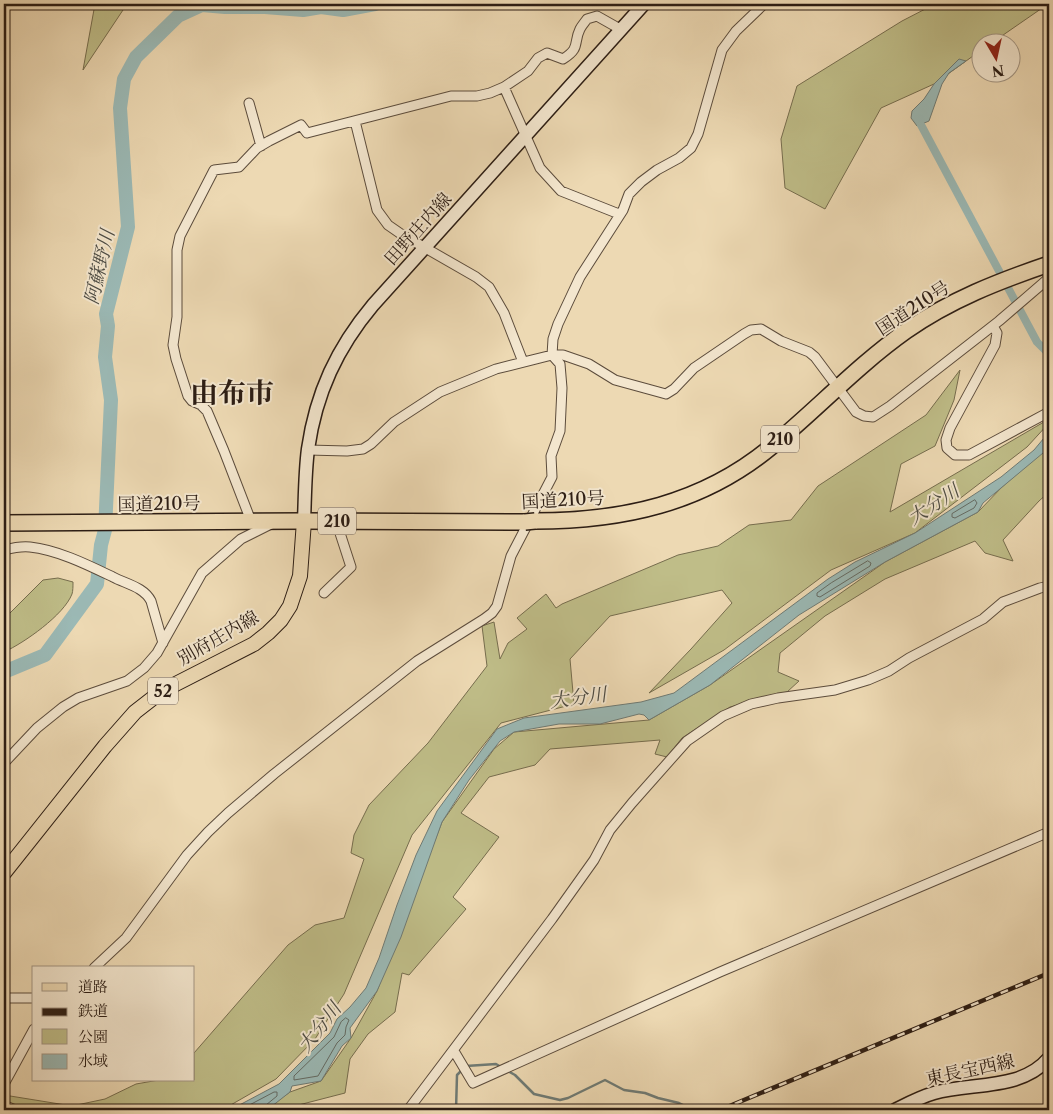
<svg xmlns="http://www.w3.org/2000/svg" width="1053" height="1114" font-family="'Libre Caslon Text','Noto Serif JP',serif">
<rect width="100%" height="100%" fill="#edd9b3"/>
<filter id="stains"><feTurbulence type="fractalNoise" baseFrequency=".004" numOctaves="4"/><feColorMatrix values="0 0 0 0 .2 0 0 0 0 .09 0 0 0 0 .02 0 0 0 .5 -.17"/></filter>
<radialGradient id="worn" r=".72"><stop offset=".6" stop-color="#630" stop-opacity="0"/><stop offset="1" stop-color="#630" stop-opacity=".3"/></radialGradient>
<path fill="#bfbd88" stroke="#766d4e" d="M 95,4 L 127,4 L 83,70 Z
M 935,4 L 1048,4 L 993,42 L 980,42 L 980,51 L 934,84 L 881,108 L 825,209 L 785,188 L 781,139 L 797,86 L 902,21 Z
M 960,370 L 954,400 L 935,446 L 901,464 L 890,512 L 1049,419 L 1049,423 L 1027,447 L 915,533 L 831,570 L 724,650 L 649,693 L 691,649 L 732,603 L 722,590 L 610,616 L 570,659 L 574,704 L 501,723 L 412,835 L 344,994 L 315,1039 L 276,1079 L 222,1110 L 27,1110 L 4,1106 L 4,1095 L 72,1106 L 105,1099 L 136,1084 L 159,1080 L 194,1080 L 194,1053 L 288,945 L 315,925 L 344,918 L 364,859 L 351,853 L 354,835 L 369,805 L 428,743 L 487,666 L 482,626 L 494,622 L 500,659 L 508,643 L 527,629 L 517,618 L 546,594 L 556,608 L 562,604 L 678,555 L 718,546 L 749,525 L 791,520 L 818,486 L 926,415 Z
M 1049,446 L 1049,492 L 1039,501 L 1003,540 L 1013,561 L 985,553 L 975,541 L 885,579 L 825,616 L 780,653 L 778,672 L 799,681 L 787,692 L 730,707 L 682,738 L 667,757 L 655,754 L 660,740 L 550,749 L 535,765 L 489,777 L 461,813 L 499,837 L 453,897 L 466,909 L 409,975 L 402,973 L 395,1012 L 368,1034 L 350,1059 L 345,1093 L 287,1108 L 285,1110 L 264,1110 L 290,1092 L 321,1081 L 351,1038 L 377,991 L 442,822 L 494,749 L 514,732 L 649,720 L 710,685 L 885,562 L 978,512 L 1002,487 Z
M 58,578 L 73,582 C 73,586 73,591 72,594 C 64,615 24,643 4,652 L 4,619 L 43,580 Z"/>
<path fill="#9bb9b5" stroke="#6f7b75" d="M 959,59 L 966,61 L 949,73 L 942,84 L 929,121 L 917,126 L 911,118 L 912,111 L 924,99 L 934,84 Z
M 1049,432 L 1049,448 L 983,503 L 978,512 L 885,562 L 799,615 L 710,685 L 649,720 L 644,715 L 639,714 L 600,724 L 559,724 L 514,732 L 500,741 L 469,780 L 442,822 L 401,937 L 377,991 L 350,1028 L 351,1038 L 342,1046 L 321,1081 L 292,1086 L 290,1092 L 267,1110 L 230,1110 L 279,1084 L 330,1033 L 337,1019 L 350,1007 L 366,988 L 379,958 L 397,905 L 416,855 L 437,811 L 497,729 L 524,718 L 641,702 L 674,693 L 828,579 L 855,562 L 915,533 L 1001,477 L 1034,450 Z"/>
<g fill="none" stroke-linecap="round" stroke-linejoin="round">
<path stroke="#646b64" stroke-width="1" d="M 975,500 L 977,503 L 974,508 L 955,518 L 952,517 L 952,514 Z
M 868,561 L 871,563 L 870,566 L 820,597 L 817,596 L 817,593 L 831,583 Z
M 346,1018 L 349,1020 L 346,1027 L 345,1035 L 337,1043 L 318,1076 L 294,1080 L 294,1076 L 334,1037 L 341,1022 Z
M 240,1110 L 274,1092 L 277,1092 L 277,1096 L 266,1105 L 265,1110"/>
<path stroke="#6f7b75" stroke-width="2.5" d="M 508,1071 L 515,1075 L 534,1094 L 560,1100 L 568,1098 L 605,1080 L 624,1090 L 645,1093 L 658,1098 L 679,1103 L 687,1107
M 456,1110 L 457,1075 L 466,1066 L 496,1064 L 501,1067"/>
<path stroke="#9bb9b5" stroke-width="8" d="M 921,125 L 1037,342 L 1049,354"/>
<path stroke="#9bb9b5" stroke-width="14" d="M 4,672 L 45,655 L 97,584 L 101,545 L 105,530 L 111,400 L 105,357 L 108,326 L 106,314 L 128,227 L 120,108 L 124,79 L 136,57 L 178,16 L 202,5 L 225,7 L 265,7 L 303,10 L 321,7 L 343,10 L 375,4"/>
<defs>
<path id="minor" d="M 504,87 L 540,168 L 561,191 L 619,214
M 249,103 L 261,146
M 355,121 L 377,210 L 388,225 L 401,234 L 476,277 L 489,287 L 504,313 L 523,362
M 993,326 L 997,333 L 995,345 L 950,428 L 946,440 L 947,448 L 955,455 L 969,455 L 1049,412
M 308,450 L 347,451 L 363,449 L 371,444 L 394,422 L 440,392 L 496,369 L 552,355 L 563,355 L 589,364 L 615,380 L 666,394 L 674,389 L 694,368 L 744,334 L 751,330 L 761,329 L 781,341 L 809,352 L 815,357 L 856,412 L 864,416 L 873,417 L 890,406 L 999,321 L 1049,278
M 251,521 L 224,451 L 207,411 L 201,405 L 192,401 L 188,396 L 176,359 L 173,345 L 177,317 L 177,250 L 180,236 L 214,170 L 239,167 L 257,148 L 269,141 L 301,125 L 307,133 L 451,96 L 477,96 L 490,93 L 504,87 L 528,71 L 538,58 L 547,53 L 563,59 C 581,48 573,43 580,29 C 582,25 585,22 587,19 L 597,16 L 620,29
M 4,550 C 12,548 22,546 30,547 C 58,550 88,565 113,577 C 126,584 144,587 151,601 L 163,643
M 324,593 L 351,567 L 338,527 L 338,521
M 4,763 L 37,728 L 63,707 L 78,698 L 127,681 L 144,668 L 157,653 L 202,573 L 241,539 L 271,524
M 94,968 L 126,938 L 187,855 L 208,832 L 228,813 L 274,774 L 417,661 L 484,619 L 492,613 L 497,606 L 511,556 L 552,477 L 551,456 L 560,431 L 562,388 L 560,364 L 552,355 L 553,339 L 558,324 L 580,277 L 623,210 L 629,194 L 641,182 L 657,170 L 679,158 L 691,148 L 698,134 L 722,50 L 736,31 L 764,4
M 4,998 L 34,998
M 454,1051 L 473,1083 L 720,972 L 1049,832
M 4,1084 L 34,1029
M 4,1105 L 15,1110
M 408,1110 L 552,919 L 594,860 L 610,830 L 632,803 L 687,741 L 723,716 L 751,704 L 778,698 L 835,690 L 868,680 L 889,671 L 909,658 L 983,619 L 1003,602 L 1040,588 L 1049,586"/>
<path id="secondary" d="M 304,521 C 305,497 305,472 308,449 C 316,393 337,348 373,305 L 644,4
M 895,1110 C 907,1104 920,1097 934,1093 C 972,1082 1021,1091 1049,1058"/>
<path id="primary" d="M 4,873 L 105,746 L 135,712 L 162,691 L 254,644 L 268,633 L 281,620 L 290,606 L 300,576 L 304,521"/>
<path id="trunk" d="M 535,521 C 622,521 702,504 771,447 C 817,409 858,365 906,331 C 950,300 999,281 1049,264
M 4,523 L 304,521 L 525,522"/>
</defs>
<use href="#minor" stroke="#5c4c3c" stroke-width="11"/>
<use href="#secondary" stroke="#2c1d14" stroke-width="15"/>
<use href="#primary" stroke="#2c1d14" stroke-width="16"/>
<use href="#trunk" stroke="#2c1d14" stroke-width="18"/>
<use href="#minor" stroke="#f3e6ce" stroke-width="9"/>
<use href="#secondary" stroke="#f3e6ce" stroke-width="12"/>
<use href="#primary" stroke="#edd9b3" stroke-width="14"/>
<use href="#trunk" stroke="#edd9b3" stroke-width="15"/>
<defs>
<path id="rail" d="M 720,1110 L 1049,973"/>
</defs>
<use href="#rail" stroke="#2c1d14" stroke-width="4.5"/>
<use href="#rail" stroke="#f3e6ce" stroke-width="2.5" stroke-dasharray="8" stroke-linecap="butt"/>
<defs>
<path id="trunk-bridge" d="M 525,522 L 535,521"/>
</defs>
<use href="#trunk-bridge" stroke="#2c1d14" stroke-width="18" stroke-linecap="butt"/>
<use href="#trunk-bridge" stroke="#edd9b3" stroke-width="15"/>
</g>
<g text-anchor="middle" stroke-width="4" stroke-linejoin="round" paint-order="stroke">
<g fill="#f3e6ce" stroke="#68594c" stroke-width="1">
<rect x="761" y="425.5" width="38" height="27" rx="4"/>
<rect x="318" y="507.5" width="38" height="27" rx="4"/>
<rect x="148" y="677.5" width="30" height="27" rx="4"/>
</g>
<g font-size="16" font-weight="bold" fill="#2c1d14">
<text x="780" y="445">210</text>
<text x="337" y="527">210</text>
<text x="163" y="697">52</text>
</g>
<g font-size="18" fill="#2c1d14" stroke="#f3e6ce">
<text transform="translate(418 229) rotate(-48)" y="6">田野庄内線</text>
<text transform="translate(913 308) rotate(-33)" y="6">国道210号</text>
<text transform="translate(563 500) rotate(-3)" y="6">国道210号</text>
<text transform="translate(159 504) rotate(-1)" y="6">国道210号</text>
<text transform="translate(218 638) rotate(-30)" y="6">別府庄内線</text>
<text transform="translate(970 1070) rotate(-12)" y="6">東長宝西線</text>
</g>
<g font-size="19" font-style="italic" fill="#4d4c44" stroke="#f3e6ce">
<text transform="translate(99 267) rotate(-77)" y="7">阿蘇野川</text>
<text transform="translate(933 504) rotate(-33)" y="7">大分川</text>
<text transform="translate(578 697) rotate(-7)" y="7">大分川</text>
<text transform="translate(319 1027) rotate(-52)" y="7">大分川</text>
</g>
<g font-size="28" font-weight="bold" fill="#2c1d14" stroke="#f3e6ce">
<text x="232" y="403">由布市</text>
</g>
</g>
<rect width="1053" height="1114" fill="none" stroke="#edd9b3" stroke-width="20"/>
<rect x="5" y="5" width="1043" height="1104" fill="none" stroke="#2c1d14" stroke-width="2.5"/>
<rect x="10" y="10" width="1033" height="1094" fill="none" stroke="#2c1d14"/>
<rect x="32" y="966" width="162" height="115" fill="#f3e6ce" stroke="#a39684"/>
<rect x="42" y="983" width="25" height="8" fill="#edd9b3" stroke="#a39684"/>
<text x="78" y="992" font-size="15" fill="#2c1d14">道路</text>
<rect x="42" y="1008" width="25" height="8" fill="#2c1d14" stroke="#a39684"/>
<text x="78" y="1016" font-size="15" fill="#2c1d14">鉄道</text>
<rect x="42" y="1029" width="25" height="15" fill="#bfbd88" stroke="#a39684"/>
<text x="78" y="1042" font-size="15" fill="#2c1d14">公園</text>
<rect x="42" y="1054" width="25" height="15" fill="#9bb9b5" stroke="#a39684"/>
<text x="78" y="1066" font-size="15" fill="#2c1d14">水域</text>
<g transform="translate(996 58) rotate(171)"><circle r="24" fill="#f3e6ce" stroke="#a39684"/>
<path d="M0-4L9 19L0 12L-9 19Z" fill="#8f2418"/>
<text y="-8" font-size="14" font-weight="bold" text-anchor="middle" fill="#2c1d14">N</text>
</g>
<rect width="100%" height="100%" filter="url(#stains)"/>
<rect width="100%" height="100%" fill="url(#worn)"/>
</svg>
